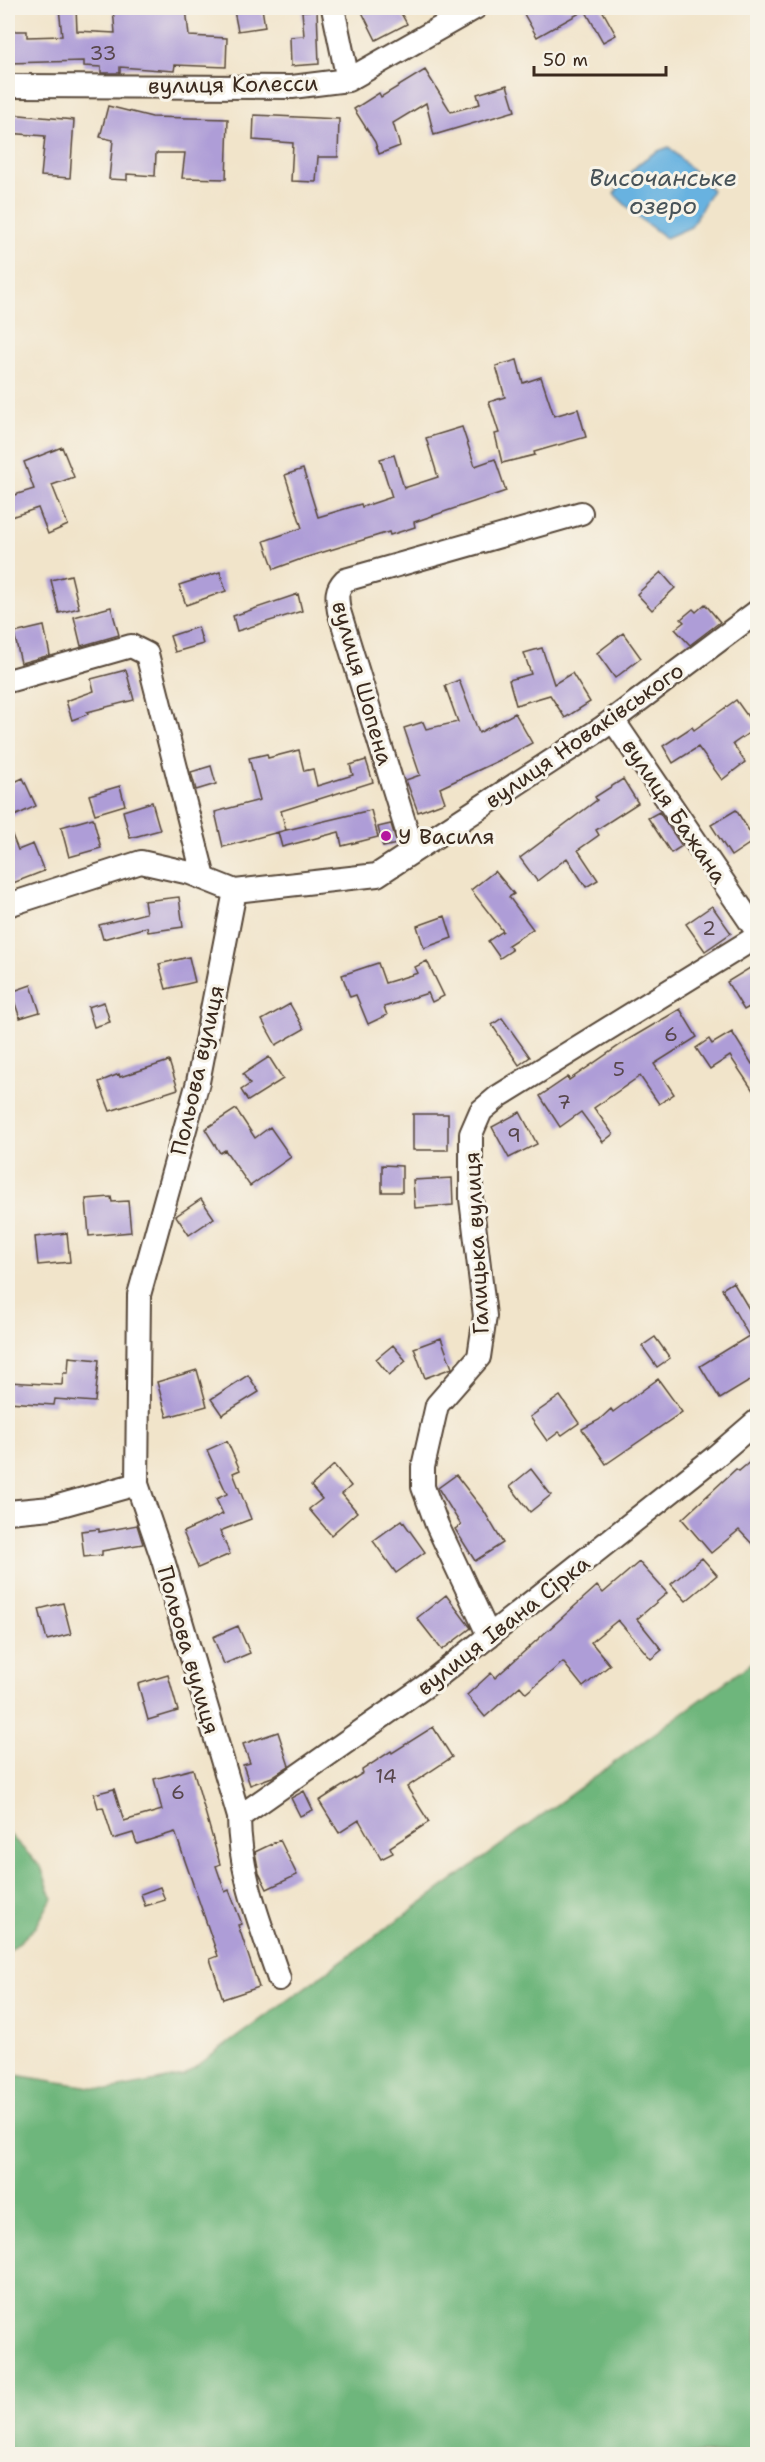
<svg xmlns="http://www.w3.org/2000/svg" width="765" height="2462" font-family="'Shantell Sans',sans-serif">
<rect width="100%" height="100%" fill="#f7f3e8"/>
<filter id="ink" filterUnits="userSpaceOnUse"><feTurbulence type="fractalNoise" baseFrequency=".0167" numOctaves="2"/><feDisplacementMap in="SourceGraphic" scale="12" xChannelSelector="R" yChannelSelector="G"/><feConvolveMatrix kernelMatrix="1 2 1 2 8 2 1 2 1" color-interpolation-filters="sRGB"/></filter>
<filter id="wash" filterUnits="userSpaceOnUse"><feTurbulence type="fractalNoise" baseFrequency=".008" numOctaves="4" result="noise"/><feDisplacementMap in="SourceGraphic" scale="24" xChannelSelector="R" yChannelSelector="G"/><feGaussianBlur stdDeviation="1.35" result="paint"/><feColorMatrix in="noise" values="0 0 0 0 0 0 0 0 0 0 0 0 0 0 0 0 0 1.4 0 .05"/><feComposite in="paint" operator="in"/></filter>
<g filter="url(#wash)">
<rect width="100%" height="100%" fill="#f1e4ca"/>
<path fill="#6eb67b" stroke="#54704c" stroke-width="1.5" d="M 757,1659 L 757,2454 L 8,2454 L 8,2074 L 109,2090 L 183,2076 Z
M 8,1833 L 41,1867 L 52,1898 L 36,1927 L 8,1952 Z"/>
<path fill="#67b2e0" stroke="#516e7f" stroke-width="1.5" d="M 669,147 L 712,190 L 691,227 L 666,238 L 639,218 L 614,194 C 628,173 643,155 669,147 Z"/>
<g id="blocks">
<path fill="#ae9dd7" d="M 59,8 L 76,8 L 77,31 L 115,33 L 113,8 L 186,8 L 189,36 L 227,38 L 226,67 L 175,65 L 174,71 L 120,67 L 120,73 L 101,73 L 101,67 L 84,66 L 84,61 L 8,63 L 8,31 L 27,31 L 27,37 L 62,36 Z
M 262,8 L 265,27 L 238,31 L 234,11 Z
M 360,8 L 398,8 L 407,24 L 376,40 Z
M 534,8 L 601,8 L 616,35 L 603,42 L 585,10 L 537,37 L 524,14 Z
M 317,10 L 319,64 L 291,66 L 290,37 L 304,36 L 302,11 Z
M 425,70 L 451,112 L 480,104 L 477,94 L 507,85 L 515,111 L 434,135 L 426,103 L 393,123 L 400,146 L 379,154 L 375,142 L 354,109 L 379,93 L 381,97 Z
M 108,106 L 152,117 L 228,119 L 226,179 L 182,178 L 185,153 L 156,153 L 155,176 L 127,174 L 127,180 L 109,179 L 113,140 L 100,137 Z
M 9,114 L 74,120 L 70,178 L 41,176 L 45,136 L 8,133 Z
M 254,115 L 339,119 L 338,157 L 318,157 L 316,182 L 291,181 L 293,143 L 253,140 Z
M 517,360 L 523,383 L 541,377 L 554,416 L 578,409 L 586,437 L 534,452 L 535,455 L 502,463 L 495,434 L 499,433 L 489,402 L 505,397 L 496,366 Z
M 462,427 L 475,466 L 495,459 L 506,491 L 414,522 L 415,527 L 390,535 L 389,532 L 304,558 L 274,569 L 264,541 L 302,528 L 285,475 L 303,469 L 318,517 L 361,504 L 362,507 L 392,497 L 380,459 L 394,455 L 404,488 L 438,477 L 426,438 Z
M 62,447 L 74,477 L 52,485 L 68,525 L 48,534 L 38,508 L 8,518 L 8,497 L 34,489 L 24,462 Z
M 220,572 L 226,591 L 186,605 L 179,585 Z
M 661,572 L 675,588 L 652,610 L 637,594 Z
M 71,575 L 79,608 L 59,613 L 51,580 Z
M 298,594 L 302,611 L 237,631 L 233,616 Z
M 705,604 L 720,622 L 690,645 L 675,629 L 684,622 L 681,619 L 693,609 L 696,612 Z
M 111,607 L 119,635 L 81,646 L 74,617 Z
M 44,626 L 50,655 L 21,663 L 14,633 Z
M 198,627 L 203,644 L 175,652 L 170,636 Z
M 623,633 L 641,658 L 615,678 L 597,653 Z
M 542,648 L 554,684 L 572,673 L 590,702 L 565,718 L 550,695 L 516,705 L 509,680 L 531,674 L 524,653 Z
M 126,670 L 134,700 L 87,712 L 88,714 L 72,720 L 66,701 L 94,691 L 91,679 Z
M 459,680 L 479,733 L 515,713 L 532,743 L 498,761 L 440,788 L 445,802 L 418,812 L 406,780 L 420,775 L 404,728 L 423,722 L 426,729 L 458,722 L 445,686 Z
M 736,700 L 756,728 L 733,744 L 745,762 L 722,780 L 698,747 L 673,763 L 663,746 L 692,727 L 694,730 Z
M 299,750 L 304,771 L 313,769 L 317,786 L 353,775 L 350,765 L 366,760 L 373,782 L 281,811 L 286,830 L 223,847 L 215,812 L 260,800 L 249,758 L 267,754 L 268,758 Z
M 211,766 L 216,784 L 196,790 L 191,772 Z
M 23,778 L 36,806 L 8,819 L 8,785 Z
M 623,779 L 638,803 L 596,830 L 599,835 L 578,850 L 598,880 L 586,887 L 567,858 L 537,881 L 520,858 L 597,800 L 595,797 Z
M 120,786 L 125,805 L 95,814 L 89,795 Z
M 152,802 L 160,830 L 130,838 L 123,811 Z
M 371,810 L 378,837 L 342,846 L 339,832 L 282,847 L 278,832 Z
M 736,810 L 755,840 L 731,856 L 711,825 Z
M 659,812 L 682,846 L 671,853 L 648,818 Z
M 93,818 L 101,848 L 69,857 L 61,827 Z
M 391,824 L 397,844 L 383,847 L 378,827 Z
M 8,825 L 18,850 L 33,844 L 44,871 L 8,885 Z
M 495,871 L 514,894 L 509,897 L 533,929 L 508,945 L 512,950 L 500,958 L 488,941 L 503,931 L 471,890 Z
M 179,897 L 183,927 L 148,932 L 147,927 L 103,939 L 99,925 L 146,913 L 144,901 Z
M 712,906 L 731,933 L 705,951 L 686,924 Z
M 445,916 L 452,938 L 424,948 L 417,926 Z
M 189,957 L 195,982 L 166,989 L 159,964 Z
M 427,961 L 444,996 L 432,1002 L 428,993 L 384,1007 L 387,1015 L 368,1024 L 356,995 L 350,997 L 342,975 L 378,963 L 385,983 L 418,973 L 415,967 Z
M 758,963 L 758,1002 L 744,1010 L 727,982 Z
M 31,985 L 40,1012 L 20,1018 L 11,992 Z
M 104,1002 L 110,1022 L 94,1027 L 88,1007 Z
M 290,1004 L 304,1029 L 276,1045 L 262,1020 Z
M 680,1009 L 697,1037 L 654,1064 L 674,1094 L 659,1104 L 640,1076 L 594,1108 L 613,1134 L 603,1142 L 581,1112 L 560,1127 L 540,1096 L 568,1077 L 569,1080 L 626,1041 Z
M 502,1018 L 530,1057 L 519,1065 L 492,1025 Z
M 732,1032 L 752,1064 L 758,1061 L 758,1098 L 730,1056 L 710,1069 L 696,1048 L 709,1039 L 712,1044 Z
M 269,1057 L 283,1079 L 248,1101 L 241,1090 L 250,1084 L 243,1074 Z
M 169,1061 L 178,1089 L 110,1111 L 99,1082 L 119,1074 L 120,1077 Z
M 236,1109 L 255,1138 L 270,1127 L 291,1157 L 250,1186 L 225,1150 L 220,1153 L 205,1129 Z
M 520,1112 L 537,1144 L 509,1158 L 492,1127 Z
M 413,1114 L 448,1114 L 448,1150 L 413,1150 Z
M 382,1165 L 402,1166 L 402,1192 L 382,1192 Z
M 452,1178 L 453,1205 L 415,1208 L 413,1180 Z
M 111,1197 L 112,1202 L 128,1201 L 131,1232 L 89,1236 L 86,1199 Z
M 201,1199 L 214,1218 L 189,1235 L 176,1216 Z
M 67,1233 L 70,1262 L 38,1265 L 35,1237 Z
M 733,1282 L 758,1324 L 758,1376 L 720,1399 L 700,1366 L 749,1336 L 722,1289 Z
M 655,1337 L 670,1358 L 657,1367 L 642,1346 Z
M 441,1338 L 452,1368 L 425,1378 L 414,1348 Z
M 393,1345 L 406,1361 L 389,1375 L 376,1359 Z
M 69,1357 L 99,1360 L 95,1402 L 55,1399 L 54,1405 L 8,1402 L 8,1382 L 62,1385 L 63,1373 L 68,1373 Z
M 197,1370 L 207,1406 L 167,1417 L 157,1382 Z
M 248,1375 L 259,1392 L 222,1415 L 211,1399 Z
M 658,1379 L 682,1412 L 606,1464 L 582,1429 L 599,1420 L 611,1409 L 613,1412 Z
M 560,1396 L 579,1423 L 562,1435 L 559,1432 L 547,1441 L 530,1417 Z
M 227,1441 L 240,1470 L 233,1473 L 251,1519 L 220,1531 L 230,1554 L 198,1568 L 183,1532 L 223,1514 L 216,1499 L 227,1494 L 207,1450 Z
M 758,1455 L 758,1550 L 739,1530 L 711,1553 L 682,1519 L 736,1469 L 739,1471 Z
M 334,1465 L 351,1486 L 342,1494 L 357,1512 L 331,1535 L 309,1509 L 322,1499 L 311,1486 Z
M 531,1469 L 551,1495 L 530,1512 L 510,1486 Z
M 456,1475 L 484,1511 L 503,1543 L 475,1561 L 455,1529 L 461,1525 L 438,1488 Z
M 402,1520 L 425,1552 L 396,1573 L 373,1541 Z
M 137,1525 L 143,1544 L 102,1551 L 102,1555 L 84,1557 L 81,1531 L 99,1529 L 99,1532 Z
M 702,1558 L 717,1575 L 686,1601 L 671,1584 Z
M 639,1562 L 667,1593 L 637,1619 L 662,1650 L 651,1659 L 618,1620 L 591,1642 L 610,1665 L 583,1687 L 563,1662 L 526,1693 L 520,1686 L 485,1717 L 467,1695 L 491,1673 L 495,1678 L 597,1586 L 603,1593 Z
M 446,1595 L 471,1628 L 442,1650 L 417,1618 Z
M 63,1603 L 71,1634 L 47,1640 L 39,1609 Z
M 238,1626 L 250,1653 L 224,1664 L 213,1637 Z
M 168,1675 L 178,1711 L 148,1720 L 138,1684 Z
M 433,1727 L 452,1757 L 407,1787 L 429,1822 L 390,1847 L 393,1853 L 381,1859 L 359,1820 L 339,1833 L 319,1801 L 363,1773 L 362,1770 L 391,1751 L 392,1753 Z
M 278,1732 L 289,1766 L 272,1777 L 250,1785 L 243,1765 L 250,1763 L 243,1744 Z
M 193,1769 L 220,1864 L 216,1866 L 225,1892 L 229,1890 L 242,1924 L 238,1925 L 259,1987 L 223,1999 L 210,1959 L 218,1956 L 175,1832 L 137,1844 L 133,1833 L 113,1839 L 103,1807 L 98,1808 L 94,1794 L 114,1789 L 124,1821 L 162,1810 L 154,1779 Z
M 304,1791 L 313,1810 L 300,1816 L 291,1798 Z
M 280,1840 L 297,1875 L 267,1889 L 259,1873 L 255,1852 Z
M 160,1887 L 165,1900 L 145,1906 L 141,1894 Z"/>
</g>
</g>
<g filter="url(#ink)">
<use href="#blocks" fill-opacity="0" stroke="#564638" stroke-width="1.5"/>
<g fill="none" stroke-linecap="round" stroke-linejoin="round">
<defs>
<path id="minor" d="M 333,8 L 348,80
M 8,86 L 292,87 L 348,80 L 475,8
M 8,681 L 131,646 L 147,654 L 204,878
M 613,720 L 758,933
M 413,851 L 339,611 C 337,598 335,590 345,580 L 581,513
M 235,891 L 198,1082 L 139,1295 L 137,1484 L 163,1560 L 239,1817 C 239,1874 261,1925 279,1979
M 8,905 L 141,862 L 190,873 L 235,891 L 377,875 L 602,728 L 758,611
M 8,1512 L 51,1508 L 137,1484
M 489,1636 L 437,1525 L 423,1487 L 423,1467 L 437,1405 L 479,1357 L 485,1316 L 471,1199 L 471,1134 L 481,1111 L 499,1096 L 758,936
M 239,1817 L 427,1685 L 715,1457 L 758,1420"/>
</defs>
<use href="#minor" stroke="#564638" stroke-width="26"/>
<use href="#minor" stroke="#fff" stroke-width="22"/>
</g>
</g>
<circle fill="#b5179e" stroke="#f7f3e8" stroke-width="2" cx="386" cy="836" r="6"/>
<g text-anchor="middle" stroke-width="6" stroke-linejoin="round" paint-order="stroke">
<g font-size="20" fill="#58474c">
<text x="103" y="60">33</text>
<text x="709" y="935">2</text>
<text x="671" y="1041">6</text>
<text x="619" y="1076">5</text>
<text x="564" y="1109">7</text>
<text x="514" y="1142">9</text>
<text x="386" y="1783">14</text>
<text x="178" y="1799">6</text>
</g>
<g font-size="22" fill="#3b2a1e" stroke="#f7f3e8">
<text transform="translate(233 84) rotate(-1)" y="8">вулиця Колесси</text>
<text transform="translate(363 683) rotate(74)" y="8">вулиця Шопена</text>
<text transform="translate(584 735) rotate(-35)" y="8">вулиця Новаківського</text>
<text transform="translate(675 811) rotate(56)" y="8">вулиця Бажана</text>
<text transform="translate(197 1070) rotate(-77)" y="8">Польова вулиця</text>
<text transform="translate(476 1243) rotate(-93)" y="8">Галицька вулиця</text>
<text transform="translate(503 1625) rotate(-38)" y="8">вулиця Івана Сірка</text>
<text transform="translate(189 1650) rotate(74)" y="8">Польова вулиця</text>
</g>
<g font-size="22" fill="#3b2a1e" stroke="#f7f3e8" text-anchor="start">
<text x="398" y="844">У Василя</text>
</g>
<g font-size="24" font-style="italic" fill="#485358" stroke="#f7f3e8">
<text x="663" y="186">Височанське<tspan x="663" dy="28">озеро</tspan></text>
</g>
</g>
<rect width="765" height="2462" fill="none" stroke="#f7f3e8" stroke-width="30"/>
<path d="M534 66v9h132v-9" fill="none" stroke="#3b2a1e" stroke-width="3"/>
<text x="543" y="66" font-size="18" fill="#3b2a1e" stroke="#f7f3e8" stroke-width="4.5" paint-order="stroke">50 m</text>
</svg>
